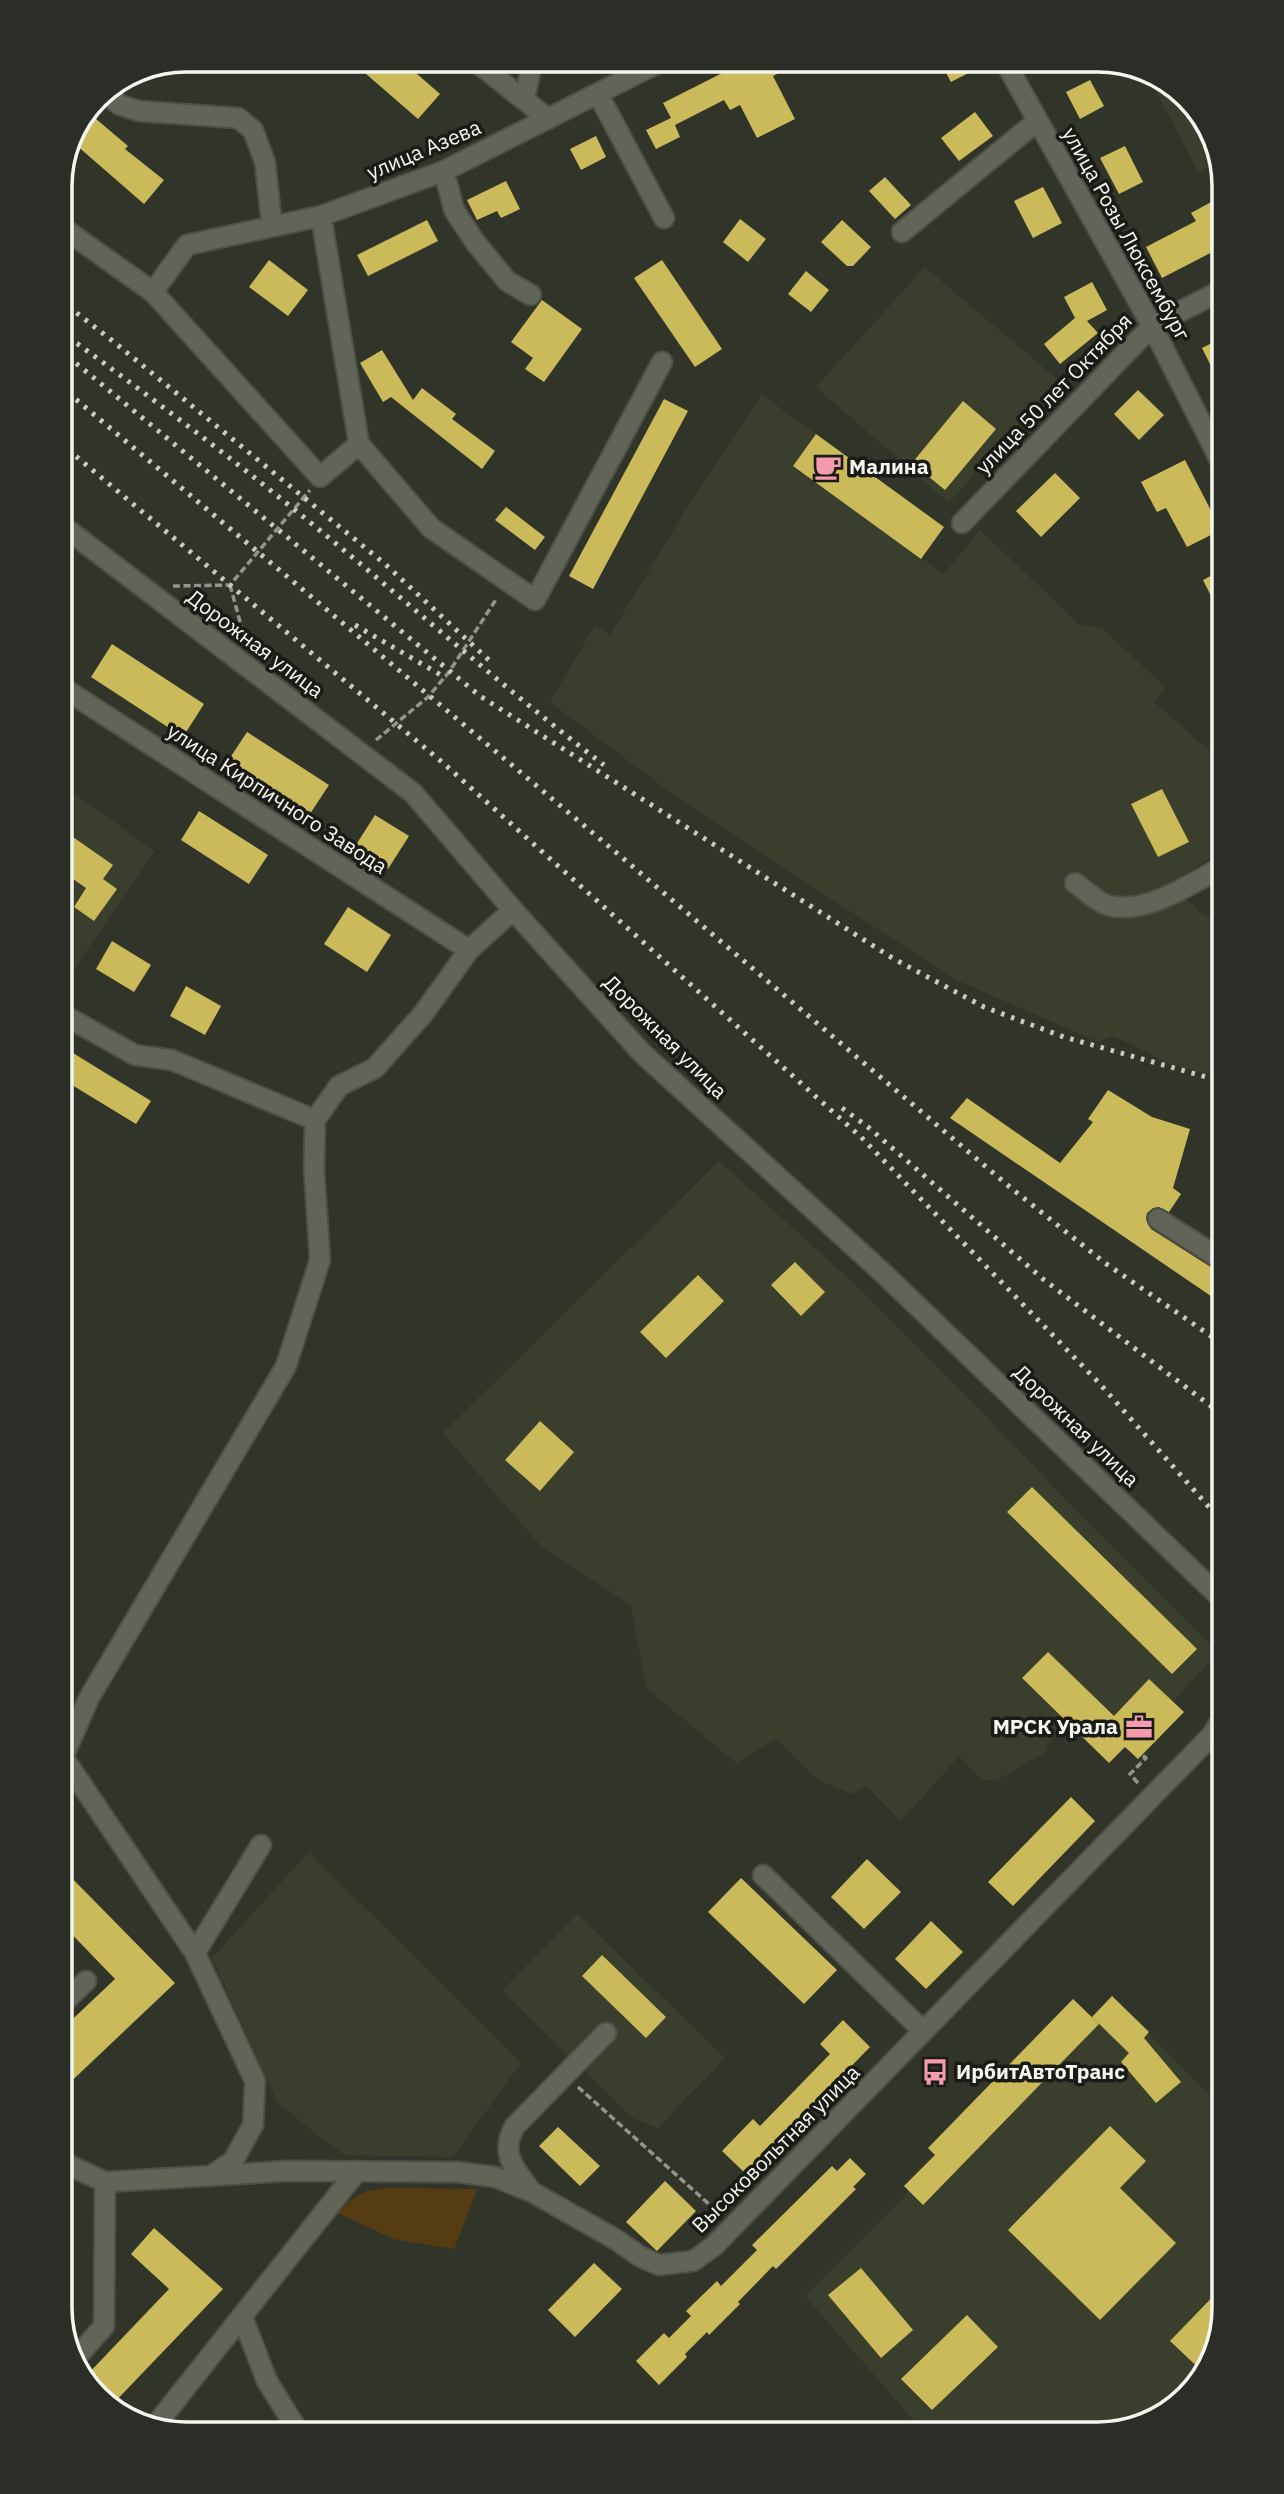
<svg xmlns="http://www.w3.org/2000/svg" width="1284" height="2494" font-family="'IBM Plex Sans',sans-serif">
<rect width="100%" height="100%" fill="#313529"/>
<path fill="#3a3f2d" d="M 1148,75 L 1175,85 L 1215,138 L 1220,161 L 1198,172 Z
M 925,267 L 1057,379 L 949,503 L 816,387 Z
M 762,395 L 816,434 L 794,467 L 944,574 L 980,530 L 1079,624 L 1102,628 L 1166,688 L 1154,702 L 1224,764 L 1224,850 L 1171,882 L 1199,912 L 1224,925 L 1224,1078 L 1174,1065 L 1113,1036 L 1098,1042 L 952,978 L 677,797 L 550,702 L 595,625 L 610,635 L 685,511 Z
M 60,784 L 155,851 L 65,982 L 60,982 Z
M 719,1161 L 862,1291 L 1015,1446 L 1074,1509 L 1218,1652 L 1173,1702 L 1149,1679 L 1114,1716 L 1048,1652 L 1022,1678 L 1067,1723 L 1048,1744 L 1046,1752 L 995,1781 L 981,1779 L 959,1756 L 901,1821 L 866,1786 L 852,1794 L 818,1780 L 776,1739 L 736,1763 L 646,1688 L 631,1605 L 539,1544 L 443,1433 Z
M 309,1852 L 521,2063 L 453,2157 L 345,2155 L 317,2135 L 277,2101 L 212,1958 Z
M 577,1914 L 725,2058 L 658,2128 L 633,2118 L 502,1991 Z
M 1112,1996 L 1224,2110 L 1224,2309 L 1203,2379 L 1146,2425 L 1098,2434 L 926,2434 L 805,2296 L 909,2192 L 904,2186 L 935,2155 L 928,2148 L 1073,1999 L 1092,2017 Z"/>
<path fill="#563c12" d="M 387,2188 L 477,2189 L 454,2249 L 393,2239 L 338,2213 C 355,2195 362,2190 387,2188 Z"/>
<path fill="#cbba5a" d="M 350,60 L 401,60 L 440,94 L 418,119 Z
M 748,60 L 804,60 L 773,76 L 795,119 L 757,138 L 740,105 L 730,110 L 724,100 L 675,125 L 680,137 L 656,149 L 646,130 L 671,118 L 663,103 Z
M 939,60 L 992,60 L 992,61 L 951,82 Z
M 1090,80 L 1104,106 L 1080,119 L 1066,92 Z
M 975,112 L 993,136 L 959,161 L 941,138 Z
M 89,113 L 128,146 L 125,149 L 164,180 L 144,204 L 75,144 Z
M 596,136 L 606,157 L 581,170 L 570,149 Z
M 1125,146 L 1143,182 L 1119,194 L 1100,158 Z
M 885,177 L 911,205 L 895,219 L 869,191 Z
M 506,181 L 520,209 L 501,218 L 497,211 L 477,220 L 467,200 Z
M 1043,187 L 1062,223 L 1033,238 L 1014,201 Z
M 1224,195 L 1224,236 L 1218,239 L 1222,247 L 1162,278 L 1146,247 L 1196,221 L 1191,213 Z
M 740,219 L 766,239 L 748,262 L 723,242 Z
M 427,220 L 438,241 L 368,276 L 357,255 Z
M 842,220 L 871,247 L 853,266 L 847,266 L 821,242 Z
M 269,260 L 308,290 L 288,316 L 249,287 Z
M 662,260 L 722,349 L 695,367 L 634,278 Z
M 806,271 L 829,290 L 811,312 L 788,294 Z
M 1092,282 L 1107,310 L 1087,321 L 1098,333 L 1060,364 L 1044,344 L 1075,318 L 1064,297 Z
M 542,300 L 582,329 L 544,382 L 525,369 L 533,358 L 511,342 Z
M 1224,337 L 1224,392 L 1202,348 Z
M 382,350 L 413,400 L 422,388 L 456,414 L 452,419 L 495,451 L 482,469 L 391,397 L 383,402 L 360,363 Z
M 1138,390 L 1164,415 L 1139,440 L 1114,414 Z
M 664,399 L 688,411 L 593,589 L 569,576 Z
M 963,401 L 996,429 L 945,490 L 912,463 Z
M 816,434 L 944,527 L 921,559 L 793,466 Z
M 1185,460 L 1221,530 L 1187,547 L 1166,508 L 1157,512 L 1141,482 Z
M 1055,473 L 1080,498 L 1041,537 L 1016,511 Z
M 506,507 L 545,537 L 535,550 L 495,520 Z
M 1224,569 L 1224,622 L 1203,580 Z
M 112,644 L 204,704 L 183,737 L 91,677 Z
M 247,732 L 329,785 L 308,817 L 226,764 Z
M 1162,789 L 1189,842 L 1158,857 L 1131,804 Z
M 199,811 L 268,855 L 249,884 L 181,840 Z
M 375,815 L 409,836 L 388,869 L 354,848 Z
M 60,828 L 113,865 L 103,879 L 117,889 L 94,921 L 74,907 L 86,888 L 60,870 Z
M 348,907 L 391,935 L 367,972 L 324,944 Z
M 112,941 L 151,965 L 134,992 L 96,969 Z
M 186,986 L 221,1006 L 205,1035 L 170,1016 Z
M 60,1045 L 151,1101 L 136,1124 L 72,1085 L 70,1089 L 60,1082 Z
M 1108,1090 L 1152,1117 L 1190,1129 L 1173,1188 L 1181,1194 L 1169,1212 L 1159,1207 L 1153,1208 L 1147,1213 L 1146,1219 L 1151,1229 L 1217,1271 L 1224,1273 L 1224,1305 L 950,1118 L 967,1098 L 1060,1163 L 1093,1122 L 1088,1119 Z
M 795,1262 L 825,1292 L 801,1316 L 771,1285 Z
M 698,1275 L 724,1301 L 666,1358 L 640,1332 Z
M 540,1421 L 574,1452 L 540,1491 L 505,1460 Z
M 1032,1487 L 1197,1649 L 1172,1674 L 1007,1512 Z
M 1048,1652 L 1114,1716 L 1149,1679 L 1184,1712 L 1138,1759 L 1125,1747 L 1109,1763 L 1022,1678 Z
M 1071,1797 L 1095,1821 L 1013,1906 L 988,1882 Z
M 867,1859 L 901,1892 L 864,1929 L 831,1897 Z
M 60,1866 L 175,1983 L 60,2092 L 60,2031 L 115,1979 L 60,1922 Z
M 741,1878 L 837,1970 L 804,2004 L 708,1912 Z
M 931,1921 L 963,1952 L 926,1989 L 895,1959 Z
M 602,1955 L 666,2017 L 646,2038 L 582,1976 Z
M 1112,1996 L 1149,2032 L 1144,2038 L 1181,2082 L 1156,2103 L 1121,2062 L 1129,2053 L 1092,2017 Z
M 1073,1999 L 1099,2024 L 923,2205 L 904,2186 L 935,2155 L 928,2148 Z
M 843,2020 L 870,2047 L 746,2174 L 722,2151 L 753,2119 L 760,2126 L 830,2054 L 820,2044 Z
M 1110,2126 L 1146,2161 L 1120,2188 L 1176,2243 L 1100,2320 L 1008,2230 Z
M 558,2127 L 600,2166 L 580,2186 L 539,2146 Z
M 850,2158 L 866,2174 L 853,2187 L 856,2189 L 776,2269 L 773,2266 L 738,2302 L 740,2304 L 709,2335 L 707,2332 L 685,2354 L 687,2357 L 659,2385 L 636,2361 L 664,2333 L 669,2338 L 691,2316 L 686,2311 L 717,2281 L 721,2286 L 757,2250 L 752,2245 L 832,2166 L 837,2171 Z
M 665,2181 L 696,2211 L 657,2251 L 626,2222 Z
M 154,2228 L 223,2289 L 109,2408 L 85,2377 L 169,2289 L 131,2254 Z
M 594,2263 L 622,2289 L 575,2337 L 548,2310 Z
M 861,2268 L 913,2330 L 881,2358 L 828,2295 Z
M 1224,2285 L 1224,2309 L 1205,2374 L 1170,2341 Z
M 967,2315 L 998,2347 L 932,2410 L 901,2379 Z"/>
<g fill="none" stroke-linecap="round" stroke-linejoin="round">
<defs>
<path id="minor" d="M 474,60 L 548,119
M 1004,60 L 1152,326 L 1224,468
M 104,92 L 120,105 L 139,111 L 238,118 L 253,130 L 265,162 L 272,226
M 598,94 L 664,218
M 524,100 L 533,60
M 444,171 L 454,210 L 475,242 L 507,281 L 531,295
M 321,216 L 359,444 L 431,528 L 535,600 L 662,362
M 60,226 L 153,292 L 187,245 L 321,216 L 444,171 L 664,60
M 902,232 L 1037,121
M 153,292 L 320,477 L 359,444
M 962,523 L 1152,326 L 1224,289
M 60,524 L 413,793 L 513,910 L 642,1053 L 883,1273 L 1224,1601
M 60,686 L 469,950
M 1075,883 C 1085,890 1096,901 1107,905 C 1146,916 1191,883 1224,866
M 60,1013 L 135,1055 L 172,1060 L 315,1120
M 1158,1219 L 1224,1261
M 1212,1735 L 1224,1750
M 763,1875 L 923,2031
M 195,1953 L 261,1845
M 60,2006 L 86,1981
M 60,2161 L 105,2182 L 288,2171 L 458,2172 L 495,2177 L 532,2192 L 615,2239 L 641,2257 L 659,2265 L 693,2261 L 714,2246 L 1212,1735 L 1224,1716
M 211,2176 L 233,2161 L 253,2125 L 255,2081 L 195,1953 L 63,1757 L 89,1698 L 286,1366 L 320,1260 L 314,1170 L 315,1120 L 339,1086 L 375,1068 L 423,1014 L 469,950 L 513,910
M 531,2191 C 515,2169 499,2154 515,2126 L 606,2033
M 242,2316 L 267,2381 L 300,2434
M 73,2361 L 104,2326 L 105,2182
M 155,2426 L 357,2171"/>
</defs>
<use href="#minor" stroke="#4e5047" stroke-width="23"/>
<path stroke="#92958c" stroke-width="3.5" stroke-dasharray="7 3.5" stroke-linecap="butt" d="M 230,585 L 245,640
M 173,586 L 230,585 L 310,490
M 376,740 L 428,697 L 449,672 L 497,598
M 1138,1783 L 1130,1774 L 1146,1758 L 1142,1755
M 578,2087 L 720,2214"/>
<use href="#minor" stroke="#616558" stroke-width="19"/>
<path stroke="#c9cbc3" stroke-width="5" stroke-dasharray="3.5 7" stroke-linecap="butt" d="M 60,300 L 114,342 L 385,564 L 491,662
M 60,331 C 134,385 208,440 280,498 C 389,585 493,680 604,765
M 60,350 L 480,696 L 894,959 L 984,1007 L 1064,1037 L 1224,1082
M 60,386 L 625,860 L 1011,1188 L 1105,1263 L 1224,1345
M 60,443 L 442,762 L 861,1137 L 1100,1384 L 1224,1524
M 355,625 L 446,678
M 842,1108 L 868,1127 L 1043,1279 L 1224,1416"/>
</g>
<defs>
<symbol id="cafe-bare" viewBox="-9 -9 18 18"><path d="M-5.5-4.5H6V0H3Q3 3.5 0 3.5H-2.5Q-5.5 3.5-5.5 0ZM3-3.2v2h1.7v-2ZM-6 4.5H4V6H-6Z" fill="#f39aac" stroke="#1a1b16" stroke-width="2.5" paint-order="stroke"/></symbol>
<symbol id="office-bare" viewBox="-9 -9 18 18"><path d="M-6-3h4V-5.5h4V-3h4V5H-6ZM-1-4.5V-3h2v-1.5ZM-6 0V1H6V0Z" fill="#f39aac" stroke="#1a1b16" stroke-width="2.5" paint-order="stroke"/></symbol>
<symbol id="bus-bare" viewBox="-9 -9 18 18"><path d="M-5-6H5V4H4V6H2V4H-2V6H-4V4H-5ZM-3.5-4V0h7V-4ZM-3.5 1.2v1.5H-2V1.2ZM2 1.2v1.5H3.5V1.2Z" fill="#f39aac" stroke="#1a1b16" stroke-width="2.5" paint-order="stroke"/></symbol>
</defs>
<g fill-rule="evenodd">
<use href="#cafe-bare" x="809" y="448" width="38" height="38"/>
<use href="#office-bare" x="1120" y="1708" width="38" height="38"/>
<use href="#bus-bare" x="916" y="2053" width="38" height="38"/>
</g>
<g text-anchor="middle" stroke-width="7" stroke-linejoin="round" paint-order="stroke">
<g font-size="21" fill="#f4f6ef" stroke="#1a1b16">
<text transform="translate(424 150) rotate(-23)" y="7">улица Азева</text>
<text transform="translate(1126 234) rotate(61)" y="7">улица Розы Люксембург</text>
<text transform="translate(1054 394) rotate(-46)" y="7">улица 50 лет Октября</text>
<text transform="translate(255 644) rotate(37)" y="7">Дорожная улица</text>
<text transform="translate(277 799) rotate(33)" y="7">улица Кирпичного Завода</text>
<text transform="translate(665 1037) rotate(45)" y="7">Дорожная улица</text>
<text transform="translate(1076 1426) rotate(44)" y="7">Дорожная улица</text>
<text transform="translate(776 2149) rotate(-45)" y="7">Высоковольтная улица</text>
</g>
<g font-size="21" font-weight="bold" fill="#f4f6ef" stroke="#1a1b16" text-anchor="start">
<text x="849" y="474">Малина</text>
<text x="1118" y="1734" text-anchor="end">МРСК Урала</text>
<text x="956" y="2079">ИрбитАвтоТранс</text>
</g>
</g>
<path d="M0 0H1284V2494H0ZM186 72H1098A114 114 0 0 1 1212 186V2308A114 114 0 0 1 1098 2422H186A114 114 0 0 1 72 2308V186A114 114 0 0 1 186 72Z" fill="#2b2d27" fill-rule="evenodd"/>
<path fill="none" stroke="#f4f6ef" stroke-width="3.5" d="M186 72H1098A114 114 0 0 1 1212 186V2308A114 114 0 0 1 1098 2422H186A114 114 0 0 1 72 2308V186A114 114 0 0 1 186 72Z"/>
</svg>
